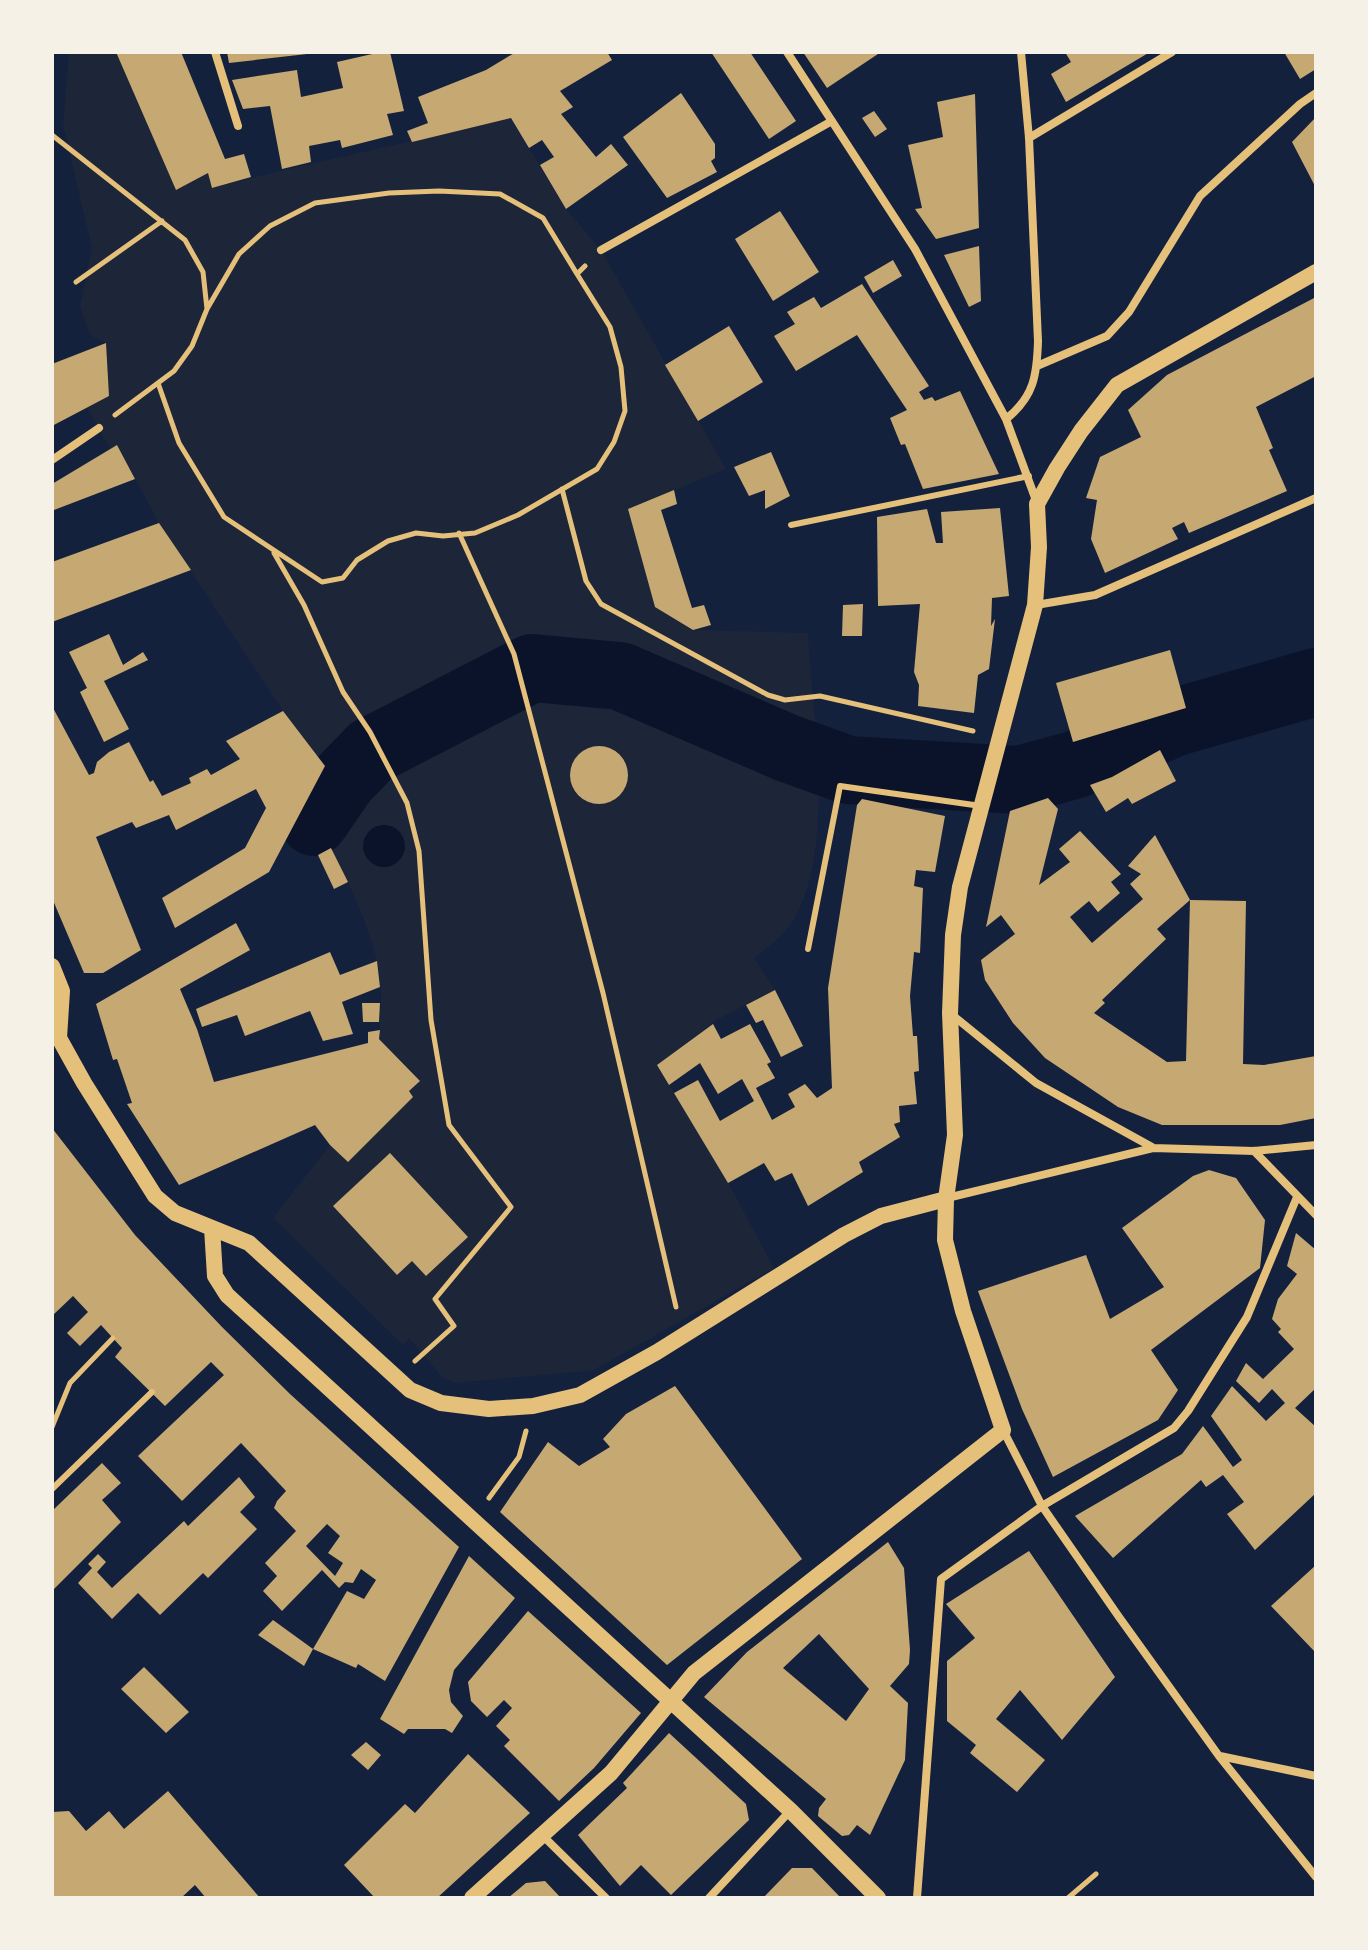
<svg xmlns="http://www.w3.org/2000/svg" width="1368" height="1950" font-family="Quicksand,sans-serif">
<rect width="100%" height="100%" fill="#14213d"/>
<path fill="#1d2539" d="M 69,52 L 116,52 L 208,173 L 213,188 C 312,162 412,142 511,118 L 566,209 L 601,250 L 726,469 L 628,509 L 655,607 L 693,630 L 808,633 C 812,716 836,846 794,919 C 785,935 768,947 754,958 L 775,990 L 718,1019 L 657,1065 L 724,1175 L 774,1268 L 594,1370 L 455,1383 L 442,1377 L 409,1338 L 403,1345 L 273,1218 L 330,1145 L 348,1162 L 412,1097 L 409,1091 L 420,1080 L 379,1039 C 380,1017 383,993 379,971 C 367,911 335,856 307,802 L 325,766 L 283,711 L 159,523 L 117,445 L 110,449 L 87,407 L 109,396 L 106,343 L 90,335 L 80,306 L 92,248 L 63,125 Z"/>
<path fill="#0b132b" d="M363 846a21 21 0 1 1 42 0a21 21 0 1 1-42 0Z"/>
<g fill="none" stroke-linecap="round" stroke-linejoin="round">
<path stroke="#0b132b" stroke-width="68" d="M 314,822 L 343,780 L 371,751 L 532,668 L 620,676 L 787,748 L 848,770 L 1019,780 L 1074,765 L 1176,722 L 1316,682"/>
</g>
<path fill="#c6a872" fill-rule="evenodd" d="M 116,52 L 181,52 L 225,159 L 244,154 L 251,177 L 212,188 L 208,173 L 176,190 Z
M 227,52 L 307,52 L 307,54 L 229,63 Z
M 381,52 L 390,52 L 404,111 L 387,114 L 393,135 L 342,148 L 340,140 L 309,146 L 311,162 L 282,169 L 270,106 L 243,109 L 232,80 L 297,70 L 301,97 L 343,88 L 337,62 Z
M 516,52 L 607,52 L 612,60 L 560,91 L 573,107 L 561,114 L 596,157 L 611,144 L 628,165 L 566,209 L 540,165 L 554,157 L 542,140 L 529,148 L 511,118 L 412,142 L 407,131 L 428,123 L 418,97 L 486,70 Z
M 711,52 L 750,52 L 796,121 L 769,139 Z
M 803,52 L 881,52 L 827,88 Z
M 1065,52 L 1150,52 L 1066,102 L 1051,74 L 1071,62 Z
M 1284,52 L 1316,52 L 1316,69 L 1300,79 Z
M 681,93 L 715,144 L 715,158 L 711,161 L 717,172 L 667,198 L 623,137 Z
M 975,94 L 979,228 L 936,239 L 915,209 L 922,208 L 908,145 L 943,137 L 937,102 Z
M 874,111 L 887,129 L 875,137 L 862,118 Z
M 1316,117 L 1316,188 L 1292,142 Z
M 780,211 L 819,272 L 773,301 L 735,239 Z
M 979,246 L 981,301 L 969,307 L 944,255 Z
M 893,260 L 902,276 L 873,293 L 864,277 Z
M 862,284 L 929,386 L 919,392 L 924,400 L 932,397 L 935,401 L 960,391 L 999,474 L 923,489 L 905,444 L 901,445 L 890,418 L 907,410 L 857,335 L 796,371 L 774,336 L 795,324 L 787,312 L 814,297 L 821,308 Z
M 1316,297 L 1316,376 L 1256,407 L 1273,448 L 1269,450 L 1287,491 L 1189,533 L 1184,522 L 1172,528 L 1178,539 L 1105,573 L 1091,539 L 1097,500 L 1086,498 L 1100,457 L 1141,437 L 1128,410 L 1167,375 Z
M 729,326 L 763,382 L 698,421 L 665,365 Z
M 106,343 L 109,396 L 52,426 L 52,364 Z
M 117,445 L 135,479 L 54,510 L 52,484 Z
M 771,452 L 790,496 L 765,509 L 765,490 L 749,496 L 734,467 Z
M 674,490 L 677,504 L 661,510 L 692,608 L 704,605 L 711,625 L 693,630 L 655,607 L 628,509 Z
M 1000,508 L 1009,596 L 992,598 L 991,626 L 995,619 L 989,669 L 978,675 L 974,713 L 918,706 L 919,685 L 914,672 L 920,604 L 878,606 L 877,517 L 927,509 L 936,543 L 943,543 L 941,512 Z
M 159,523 L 191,570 L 52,622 L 52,562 Z
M 863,604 L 862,636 L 842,636 L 843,605 Z
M 109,634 L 123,665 L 143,652 L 148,660 L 104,681 L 129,729 L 104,742 L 80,692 L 87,688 L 69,652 Z
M 1170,650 L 1186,708 L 1073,742 L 1056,683 Z
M 52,706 L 89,775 L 94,773 L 97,762 L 109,752 L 129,742 L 150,782 L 153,780 L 162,796 L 191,783 L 189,778 L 207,769 L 211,775 L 240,759 L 226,741 L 283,711 L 325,766 L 269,872 L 175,928 L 162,898 L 245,848 L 266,808 L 256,789 L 176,830 L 169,815 L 136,828 L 132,822 L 96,837 L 141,950 L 103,973 L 84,973 L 52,898 Z
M570 775a29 29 0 1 1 58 0a29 29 0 1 1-58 0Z
M 1160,750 L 1176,781 L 1132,804 L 1128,798 L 1106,812 L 1090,785 L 1112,777 Z
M 1048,798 L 1058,809 L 1039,885 L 1070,862 L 1059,849 L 1080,831 L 1121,874 L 1111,882 L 1120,893 L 1098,912 L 1089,901 L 1070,917 L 1092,943 L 1143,899 L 1130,884 L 1141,874 L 1128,866 L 1155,835 L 1190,900 L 1157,929 L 1166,939 L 1102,1000 L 1105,1003 L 1094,1013 L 1167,1062 L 1186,1061 L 1190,900 L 1246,901 L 1243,1064 L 1264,1065 L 1316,1056 L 1316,1118 L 1280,1125 L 1162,1125 L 1118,1107 L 1045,1058 L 1013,1023 L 985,980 L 981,960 L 1015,934 L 1001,915 L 986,927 L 1010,811 Z
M 862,799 L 945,816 L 935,872 L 916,870 L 914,886 L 923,888 L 920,953 L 914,952 L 910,996 L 913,1036 L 917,1036 L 919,1071 L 914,1072 L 917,1104 L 899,1106 L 900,1122 L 894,1124 L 900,1137 L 859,1162 L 863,1172 L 808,1206 L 792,1173 L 775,1181 L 764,1163 L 728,1183 L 674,1093 L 698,1080 L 720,1121 L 754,1101 L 742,1079 L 718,1094 L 700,1063 L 669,1085 L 657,1065 L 713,1024 L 721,1039 L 750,1024 L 771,1062 L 767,1064 L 775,1078 L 756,1088 L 772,1120 L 795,1107 L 788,1094 L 805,1084 L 817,1098 L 832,1088 L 828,988 L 857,805 Z
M 331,848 L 348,882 L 334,889 L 318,855 Z
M 236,923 L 250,950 L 180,989 L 197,1029 L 214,1082 L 368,1043 L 368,1032 L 380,1030 L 379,1039 L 420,1081 L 409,1091 L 413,1097 L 348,1162 L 330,1145 L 315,1125 L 179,1185 L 127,1104 L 132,1103 L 117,1059 L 113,1060 L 96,1004 Z
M 330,952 L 340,975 L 377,961 L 380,987 L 342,1002 L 353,1034 L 323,1041 L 310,1011 L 245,1036 L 237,1015 L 202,1027 L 196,1009 Z
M 775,990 L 803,1046 L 781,1057 L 763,1020 L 756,1023 L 746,1005 Z
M 362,1003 L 380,1003 L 379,1022 L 363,1022 Z
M 52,1128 L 135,1235 L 222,1327 L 290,1394 L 459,1547 L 385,1681 L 358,1664 L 356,1668 L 313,1649 L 304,1666 L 258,1635 L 273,1620 L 313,1649 L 347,1591 L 364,1599 L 376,1580 L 361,1569 L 353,1583 L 345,1582 L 339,1588 L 322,1570 L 282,1611 L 263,1591 L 277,1576 L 265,1563 L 296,1531 L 274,1508 L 277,1501 L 286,1491 L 241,1443 L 182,1501 L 138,1456 L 224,1375 L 211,1362 L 165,1406 L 115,1357 L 122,1348 L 101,1325 L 80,1346 L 67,1333 L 88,1312 L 73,1296 L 52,1316 ZM 327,1524 L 340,1536 L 328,1553 L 343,1563 L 335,1576 L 306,1546 Z
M 390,1153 L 468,1237 L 426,1276 L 412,1261 L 397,1275 L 333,1206 Z
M 1209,1170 L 1236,1178 L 1265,1220 L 1260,1268 L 1151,1350 L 1178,1390 L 1158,1420 L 1053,1477 L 1022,1409 L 978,1291 L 1086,1255 L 1110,1319 L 1164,1287 L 1122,1228 L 1193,1176 Z
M 1296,1233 L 1316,1250 L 1316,1388 L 1295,1408 L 1316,1427 L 1316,1493 L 1255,1550 L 1227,1514 L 1244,1502 L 1223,1475 L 1206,1487 L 1201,1480 L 1113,1558 L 1075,1516 L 1182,1454 L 1203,1426 L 1233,1467 L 1242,1460 L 1211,1416 L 1232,1386 L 1266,1421 L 1285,1403 L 1272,1389 L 1259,1403 L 1236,1381 L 1246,1363 L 1263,1379 L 1294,1349 L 1278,1332 L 1281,1329 L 1272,1319 L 1278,1299 L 1297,1274 L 1287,1266 Z
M 675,1386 L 802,1559 L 667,1665 L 500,1512 L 548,1442 L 579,1466 L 610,1447 L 603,1439 L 626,1414 Z
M 102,1463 L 121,1483 L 102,1500 L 121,1522 L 52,1591 L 52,1511 Z
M 239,1477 L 255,1497 L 240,1512 L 257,1529 L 208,1578 L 203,1573 L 160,1615 L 138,1593 L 112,1619 L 78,1583 L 92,1568 L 88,1564 L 98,1554 L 106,1562 L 97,1572 L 112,1588 L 184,1521 L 188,1526 Z
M 888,1542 L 904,1568 L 910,1650 L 909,1664 L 890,1686 L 908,1703 L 905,1760 L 870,1835 L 857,1825 L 849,1835 L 842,1836 L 818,1816 L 819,1808 L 826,1799 L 704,1697 L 747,1652 ZM 819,1634 L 869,1689 L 846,1721 L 783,1668 Z
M 1029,1551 L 1115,1677 L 1062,1740 L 1020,1690 L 996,1719 L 1045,1760 L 1017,1792 L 970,1753 L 976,1745 L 947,1721 L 947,1661 L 975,1638 L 946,1604 Z
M 469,1556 L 515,1598 L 454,1670 L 449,1690 L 451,1702 L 463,1716 L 452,1733 L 445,1729 L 408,1729 L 404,1734 L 380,1719 Z
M 1316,1565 L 1316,1653 L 1271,1606 Z
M 528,1611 L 641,1713 L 594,1768 L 559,1801 L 504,1746 L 510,1740 L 496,1726 L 512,1708 L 504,1700 L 487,1717 L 471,1701 L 468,1682 Z
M 144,1667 L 189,1712 L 166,1733 L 121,1689 Z
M 669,1733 L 746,1804 L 749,1820 L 671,1895 L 641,1865 L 620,1886 L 578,1835 L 627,1788 L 623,1783 Z
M 366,1742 L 381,1755 L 368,1770 L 351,1755 Z
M 468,1754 L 530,1813 L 437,1898 L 375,1898 L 344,1865 L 405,1804 L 415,1813 Z
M 168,1791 L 260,1898 L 206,1898 L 195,1885 L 181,1898 L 52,1898 L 52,1812 L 69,1811 L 86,1831 L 109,1811 L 124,1829 Z
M 792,1868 L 812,1868 L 841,1898 L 763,1898 Z
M 545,1881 L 561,1898 L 508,1898 L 526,1883 Z"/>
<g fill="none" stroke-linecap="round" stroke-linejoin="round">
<path stroke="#e5c07b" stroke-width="5" d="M 52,135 L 185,240 L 203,272 L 207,309 L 192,346 L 174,371 L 115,415
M 76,282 L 162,221
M 207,309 L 239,254 L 270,226 L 315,203 L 389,193 L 439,191 L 500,194 L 543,218 L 577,274
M 158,383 L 179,443 L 224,517 L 322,582 L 343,578 L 357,560 L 388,541 L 416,533 L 443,536 L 475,533 L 518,515 L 597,469 L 614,442 L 625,411 L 621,367 L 610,327 L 577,274 L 585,266
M 562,489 L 586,581 L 601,604 L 768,695 L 785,700 L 820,696 L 973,731
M 459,533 L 514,654 L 603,993 L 676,1307
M 274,553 L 304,605 L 343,692 L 370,732 L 407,803 L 419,851 L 431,1020 L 449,1125 L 511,1207 L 435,1299 L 454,1326 L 415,1361
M 52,1427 L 70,1383 L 113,1338
M 489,1498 L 519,1457 L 526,1431
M 1068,1898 L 1096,1874"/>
<path stroke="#e5c07b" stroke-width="6" d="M 791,525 L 1029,476
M 808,949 L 840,786 L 981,806
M 52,1489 L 152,1392"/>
<path stroke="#e5c07b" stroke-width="8" d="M 215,52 L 238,126
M 787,52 L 915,249 L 1006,419 L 1037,503
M 1029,138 L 1172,52
M 601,250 L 832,121
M 1037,366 L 1107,336 L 1129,312 L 1200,196 L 1300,104 L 1316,93
M 1006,419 C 1034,397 1037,375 1038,341 L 1029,138 L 1021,52
M 52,460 L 99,428
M 1036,605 L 1095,595 L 1316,498
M 951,1014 L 1036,1083 L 1152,1147
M 1254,1151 L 1316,1215
M 947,1198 L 1153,1148 L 1254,1151 L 1316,1145
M 1003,1430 L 1042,1506 L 1119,1617 L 1219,1756 L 1316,1877
M 1220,1756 L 1316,1776
M 542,1835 L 606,1898
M 709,1898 L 790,1811
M 917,1898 L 941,1579 L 1042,1506 L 1174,1428 L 1188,1411 L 1247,1317 L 1297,1197"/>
<path stroke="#e5c07b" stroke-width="16" d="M 52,966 L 62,991 L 59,1038 L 84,1083 L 155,1196 L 175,1213 L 249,1243 L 410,1390 L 441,1403 L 489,1409 L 533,1406 L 580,1395 L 657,1352 L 844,1235 L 881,1216 L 946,1199
M 212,1228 L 215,1276 L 227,1295 L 791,1811 L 878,1898
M 472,1898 L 611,1773 L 694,1673 L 1003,1430 L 963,1311 L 945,1240 L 946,1199 L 955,1135 L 950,1013 L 953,935 L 960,887 L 1035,605 L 1039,547 L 1037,504 L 1057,468 L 1081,431 L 1117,385 L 1316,272"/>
</g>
<rect width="1368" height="1950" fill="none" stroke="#f6f1e7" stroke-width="108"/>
</svg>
